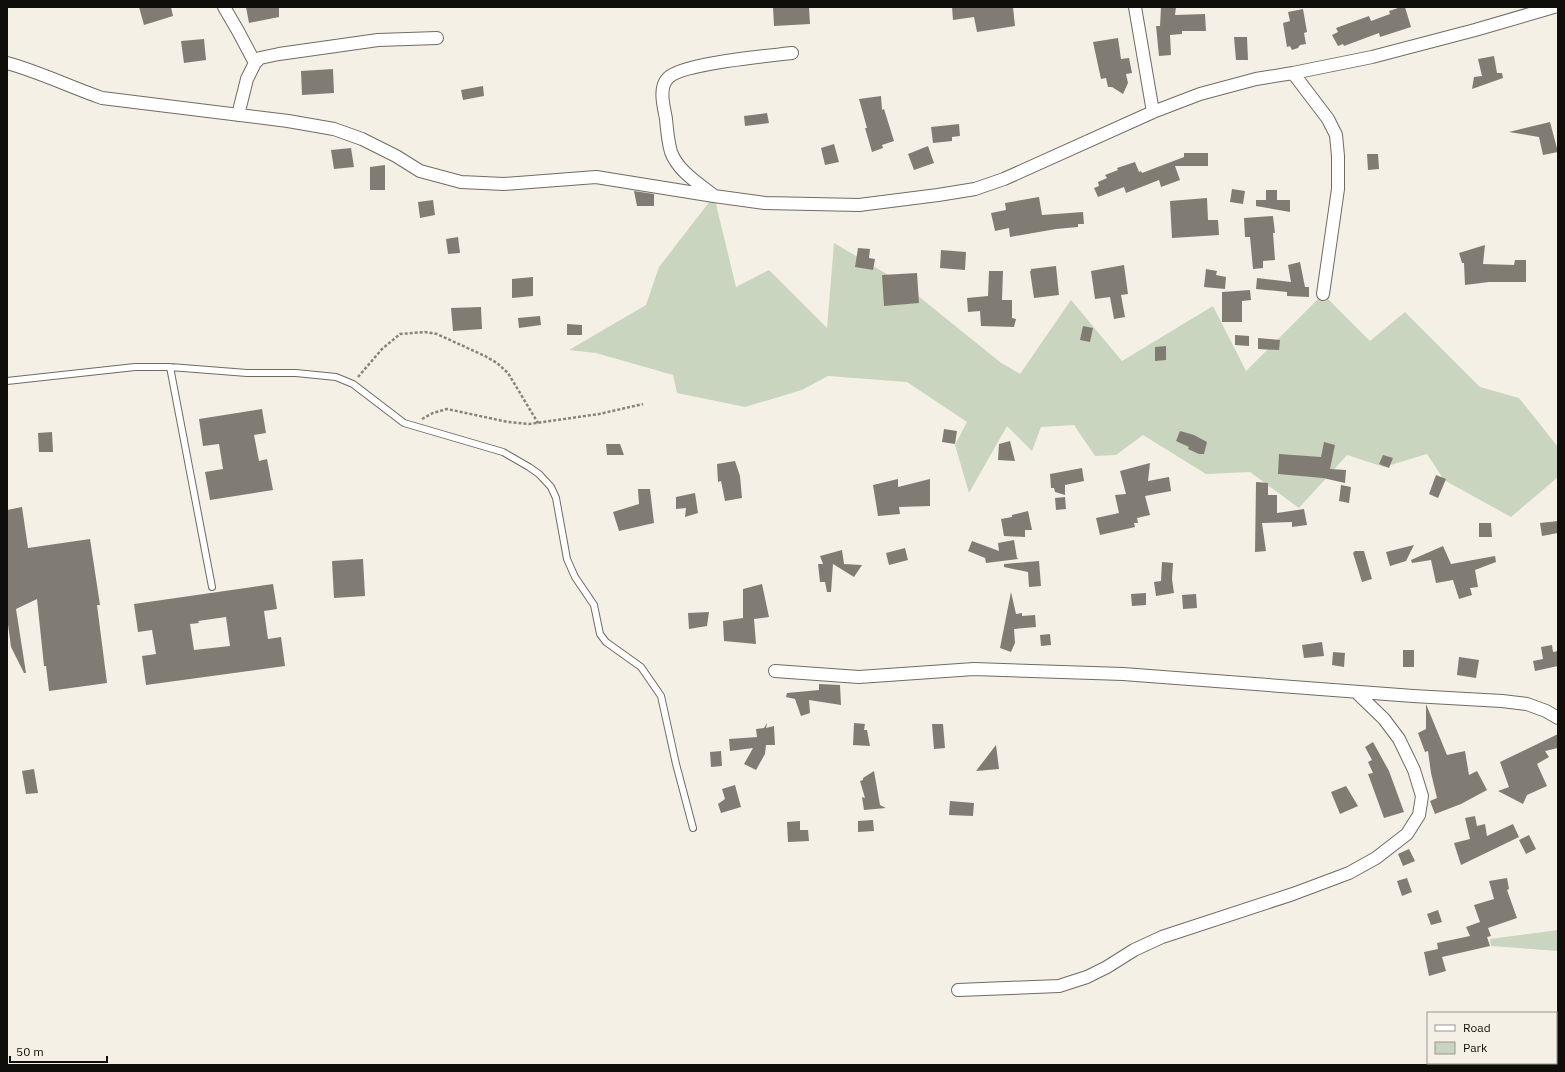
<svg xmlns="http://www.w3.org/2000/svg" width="1565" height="1072" font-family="'IBM Plex Sans',sans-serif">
<rect width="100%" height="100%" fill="#f5f0e6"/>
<path fill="#c9d5be" d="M 714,196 L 736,287 L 769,270 L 827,328 L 834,243 L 902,283 L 1000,362 L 1020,374 L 1071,300 L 1122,361 L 1213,306 L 1246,371 L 1323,294 L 1370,341 L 1405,312 L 1480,387 L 1519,398 L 1558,447 L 1558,477 L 1511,517 L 1444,480 L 1427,454 L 1384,467 L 1347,455 L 1299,508 L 1250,472 L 1206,474 L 1143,435 L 1116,455 L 1095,456 L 1074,425 L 1041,427 L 1032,451 L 1007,426 L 969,493 L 955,445 L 967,422 L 907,382 L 828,376 L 802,390 L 745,407 L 677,393 L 673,375 L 596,353 L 569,350 L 646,305 L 659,267 Z
M 1558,930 L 1558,951 L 1491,946 L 1490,939 Z"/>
<path fill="#817c73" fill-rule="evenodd" d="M 139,7 L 171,7 L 173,16 L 144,25 Z
M 246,7 L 279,7 L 279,17 L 249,23 Z
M 773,7 L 809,7 L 810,24 L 774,26 Z
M 952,7 L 1013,7 L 1015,26 L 977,32 L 974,17 L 953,20 Z
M 1161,7 L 1176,7 L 1175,15 L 1205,14 L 1206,31 L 1182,31 L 1182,34 L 1170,35 L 1171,55 L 1159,56 L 1156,26 L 1160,26 Z
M 1401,7 L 1405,7 L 1411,27 L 1380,37 L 1379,33 L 1344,46 L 1343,44 L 1338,46 L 1332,35 L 1338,32 L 1336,28 L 1369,16 L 1371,21 L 1390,14 L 1389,11 Z
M 1303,9 L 1307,32 L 1304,33 L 1306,44 L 1300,45 L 1298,48 L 1292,50 L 1290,46 L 1287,47 L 1283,23 L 1290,21 L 1288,12 Z
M 1234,37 L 1247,37 L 1248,60 L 1236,60 Z
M 1118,38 L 1121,59 L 1129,58 L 1132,73 L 1126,74 L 1128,83 L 1123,94 L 1112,87 L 1108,87 L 1106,78 L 1101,79 L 1093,42 Z
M 204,39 L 206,60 L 184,63 L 181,41 Z
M 1494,56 L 1497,73 L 1502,73 L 1503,78 L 1472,89 L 1474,77 L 1482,76 L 1478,59 Z
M 333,69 L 334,93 L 302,95 L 301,71 Z
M 483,86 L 484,96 L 463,100 L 461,90 Z
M 881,96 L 882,110 L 884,109 L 894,141 L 882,145 L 883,148 L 872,152 L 865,128 L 867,128 L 859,99 Z
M 767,113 L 769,123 L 745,126 L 744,116 Z
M 1550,122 L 1558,152 L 1543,155 L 1539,137 L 1509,132 Z
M 959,124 L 960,136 L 952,137 L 952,141 L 933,143 L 931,127 Z
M 834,144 L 839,162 L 825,165 L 821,148 Z
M 928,146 L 934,163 L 914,170 L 908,154 Z
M 351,148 L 354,167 L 334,169 L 331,150 Z
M 1184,153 L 1208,153 L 1208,166 L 1175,166 L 1180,180 L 1161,187 L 1159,180 L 1126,193 L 1124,187 L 1098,197 L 1094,188 L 1099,186 L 1098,182 L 1107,178 L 1105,175 L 1118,170 L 1117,168 L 1135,162 L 1139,172 L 1141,171 L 1142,173 L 1184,157 Z
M 1367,154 L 1378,154 L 1379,169 L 1368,170 Z
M 385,165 L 385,190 L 370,190 L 370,167 Z
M 1232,189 L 1245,191 L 1243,204 L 1230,202 Z
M 1266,190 L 1277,190 L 1277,200 L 1290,200 L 1290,212 L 1256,206 L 1256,200 L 1266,200 Z
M 634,191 L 654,194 L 654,206 L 637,206 Z
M 1039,197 L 1042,215 L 1083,212 L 1084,224 L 1078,224 L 1078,227 L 1056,229 L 1010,237 L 1009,228 L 995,231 L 991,213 L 1006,210 L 1005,203 Z
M 1207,198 L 1208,220 L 1218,220 L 1219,235 L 1172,238 L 1170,201 Z
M 433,200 L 435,215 L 420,218 L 418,202 Z
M 1273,216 L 1275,233 L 1273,233 L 1275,260 L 1263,261 L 1263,268 L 1253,269 L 1250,237 L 1245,237 L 1244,218 Z
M 458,237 L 460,253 L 448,254 L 446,239 Z
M 1485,245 L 1483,264 L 1514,265 L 1515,260 L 1526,260 L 1526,282 L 1489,282 L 1465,285 L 1464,263 L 1462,263 L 1459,253 Z
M 858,248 L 870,249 L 869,258 L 875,259 L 873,270 L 855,267 Z
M 941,250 L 966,252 L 965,270 L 940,268 Z
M 1300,262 L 1305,287 L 1309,287 L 1309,297 L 1287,296 L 1287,292 L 1256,289 L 1257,278 L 1291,282 L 1288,265 Z
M 1124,265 L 1128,294 L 1121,295 L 1125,317 L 1114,319 L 1110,297 L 1095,299 L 1091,271 Z
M 1056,266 L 1059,295 L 1034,298 L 1030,271 L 1031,271 L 1031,269 Z
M 1206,269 L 1217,271 L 1216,275 L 1226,277 L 1225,289 L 1204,287 Z
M 989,271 L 1003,271 L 1002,300 L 1012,300 L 1012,318 L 1016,319 L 1014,327 L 981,326 L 980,311 L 968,312 L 967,298 L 988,296 Z
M 917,273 L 919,303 L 884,306 L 882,275 Z
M 533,277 L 533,296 L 512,298 L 512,279 Z
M 1250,290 L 1251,300 L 1242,301 L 1242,322 L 1222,322 L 1222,292 Z
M 481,307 L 482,329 L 453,331 L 451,308 Z
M 540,316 L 541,325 L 519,328 L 518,318 Z
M 567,324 L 582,325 L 582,335 L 567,335 Z
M 1083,326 L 1093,328 L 1090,342 L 1080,340 Z
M 1235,335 L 1249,336 L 1249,346 L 1235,345 Z
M 1258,338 L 1280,340 L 1279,350 L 1258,349 Z
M 1166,346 L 1166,360 L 1155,361 L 1155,347 Z
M 262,409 L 266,433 L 254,435 L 259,461 L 267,459 L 273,490 L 210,500 L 205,472 L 223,469 L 219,444 L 203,446 L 199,419 Z
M 944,429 L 957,431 L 955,444 L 942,442 Z
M 1180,431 L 1194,435 L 1207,442 L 1204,454 L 1199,454 L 1188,449 L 1189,447 L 1176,441 Z
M 52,432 L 53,452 L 39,452 L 38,433 Z
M 1010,441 L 1015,461 L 998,460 L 999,444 Z
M 1324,442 L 1335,445 L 1330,469 L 1346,470 L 1345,483 L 1323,478 L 1278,474 L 1279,454 L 1321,457 Z
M 606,444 L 620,444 L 624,455 L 607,455 Z
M 1383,455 L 1393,458 L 1389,468 L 1379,464 Z
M 735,461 L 740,476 L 742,498 L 725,501 L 721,481 L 718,482 L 717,464 Z
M 1150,463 L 1148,481 L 1169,477 L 1171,491 L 1145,496 L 1150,515 L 1137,518 L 1138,523 L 1134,523 L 1135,527 L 1100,535 L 1096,518 L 1119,513 L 1115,495 L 1126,494 L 1120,471 Z
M 1082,468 L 1084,481 L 1065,485 L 1065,495 L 1055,492 L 1054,488 L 1051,488 L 1050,474 Z
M 1436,475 L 1446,479 L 1438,498 L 1429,494 Z
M 898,479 L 898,487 L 930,479 L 930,506 L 899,507 L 900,514 L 878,516 L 873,485 Z
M 1256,482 L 1268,483 L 1268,495 L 1277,495 L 1277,513 L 1304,509 L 1307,525 L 1292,527 L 1292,522 L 1262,523 L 1266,551 L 1255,552 Z
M 1341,485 L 1351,487 L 1349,503 L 1339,501 Z
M 638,489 L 650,489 L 654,523 L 619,531 L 613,512 L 639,504 Z
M 695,493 L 698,513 L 685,517 L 686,508 L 676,509 L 676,497 Z
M 1065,497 L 1066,509 L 1056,510 L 1055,498 Z
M 22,507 L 28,548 L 90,539 L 100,605 L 97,605 L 107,683 L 49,691 L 46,666 L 44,666 L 37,599 L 16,609 L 26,673 L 24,673 L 11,647 L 7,617 L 7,510 Z
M 1028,511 L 1032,530 L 1025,530 L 1025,537 L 1004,536 L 1001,519 L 1012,517 L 1012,515 Z
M 1558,521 L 1558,533 L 1542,536 L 1540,523 Z
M 1479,523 L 1491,523 L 1492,537 L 1479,537 Z
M 1014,540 L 1017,558 L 1019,559 L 986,563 L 985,558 L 968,551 L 972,541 L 999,551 L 998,543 Z
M 1414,545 L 1406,561 L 1390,566 L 1386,552 Z
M 1443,546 L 1451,564 L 1495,556 L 1496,562 L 1475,570 L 1478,587 L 1470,588 L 1472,595 L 1459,599 L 1453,580 L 1436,583 L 1431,560 L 1412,563 L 1411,560 Z
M 905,548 L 908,560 L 889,565 L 886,553 Z
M 842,550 L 844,564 L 862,565 L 854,577 L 833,564 L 831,592 L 827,592 L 825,582 L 820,582 L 818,564 L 823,564 L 820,556 Z
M 1355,551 L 1364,551 L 1372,579 L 1362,582 L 1353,553 Z
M 363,559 L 365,596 L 334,598 L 332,561 Z
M 1039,561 L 1041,586 L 1029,587 L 1028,572 L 1004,567 L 1004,564 Z
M 1162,562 L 1173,563 L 1172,579 L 1174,593 L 1156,596 L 1154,582 L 1161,581 Z
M 273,584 L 277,609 L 264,611 L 268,639 L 281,637 L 285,666 L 146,685 L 142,656 L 156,654 L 152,630 L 138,632 L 134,604 ZM 226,617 L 230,646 L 194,650 L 190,624 L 199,623 L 198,621 Z
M 762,584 L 769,617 L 754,619 L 756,644 L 724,641 L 723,621 L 743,618 L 743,589 Z
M 1011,592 L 1016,614 L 1022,613 L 1022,616 L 1035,615 L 1036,627 L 1014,629 L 1015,643 L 1011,652 L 1000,648 Z
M 1146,593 L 1146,605 L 1132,606 L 1131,594 Z
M 1196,594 L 1197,608 L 1183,609 L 1182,595 Z
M 709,612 L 707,626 L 689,629 L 688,613 Z
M 1050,634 L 1051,645 L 1041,646 L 1040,635 Z
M 1322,642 L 1324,656 L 1304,658 L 1302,645 Z
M 1552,645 L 1553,652 L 1558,651 L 1558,666 L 1535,671 L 1533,661 L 1543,659 L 1541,647 Z
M 1403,650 L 1414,650 L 1414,667 L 1403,667 Z
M 1333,652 L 1345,653 L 1344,667 L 1332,665 Z
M 1459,657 L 1479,660 L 1476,678 L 1457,675 Z
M 819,684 L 840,685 L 841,705 L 809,700 L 810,713 L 801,716 L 795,699 L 786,697 L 787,693 L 819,690 Z
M 1426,704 L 1447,755 L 1465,751 L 1469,775 L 1477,771 L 1487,790 L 1461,804 L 1435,814 L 1430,801 L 1437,798 L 1431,773 L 1428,751 L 1425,752 L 1418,733 L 1426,729 Z
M 767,723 L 766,728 L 774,726 L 775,745 L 766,745 L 765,754 L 756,770 L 744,764 L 753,748 L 730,751 L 729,739 L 757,737 L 756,729 L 764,728 Z
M 854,723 L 865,724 L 864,730 L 867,730 L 870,746 L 853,745 Z
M 932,724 L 943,724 L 945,748 L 934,749 Z
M 1558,734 L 1558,748 L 1545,751 L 1549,757 L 1537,764 L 1547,786 L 1527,795 L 1523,804 L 1498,791 L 1509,787 L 1500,762 Z
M 1373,742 L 1389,771 L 1404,812 L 1384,818 L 1368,774 L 1373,773 L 1368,762 L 1372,760 L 1365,747 Z
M 996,745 L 999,769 L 976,771 Z
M 721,751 L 722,766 L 711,767 L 710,752 Z
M 34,769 L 38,793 L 26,794 L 22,771 Z
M 874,771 L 880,805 L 886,808 L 864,810 L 862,797 L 865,798 L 860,781 L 863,780 L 863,778 Z
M 735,785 L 741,807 L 721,813 L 718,804 L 725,799 L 722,789 Z
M 1346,786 L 1358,806 L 1340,814 L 1331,792 Z
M 950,801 L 974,803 L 973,816 L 949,815 Z
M 1475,816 L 1477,826 L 1485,824 L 1487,836 L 1513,824 L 1519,837 L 1461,865 L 1454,843 L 1470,839 L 1465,818 Z
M 873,820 L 874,831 L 858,832 L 858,821 Z
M 800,821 L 800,830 L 808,830 L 809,841 L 788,842 L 787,822 Z
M 1529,835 L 1536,849 L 1526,854 L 1519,840 Z
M 1409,849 L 1415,861 L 1403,866 L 1398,854 Z
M 1407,878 L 1412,892 L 1402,896 L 1397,881 Z
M 1507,878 L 1509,889 L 1507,890 L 1517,918 L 1488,928 L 1491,936 L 1487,937 L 1490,946 L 1442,957 L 1446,971 L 1429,976 L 1424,952 L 1438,949 L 1437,943 L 1470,936 L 1466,927 L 1480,922 L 1474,905 L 1494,899 L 1489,881 Z
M 1438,910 L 1442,922 L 1431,925 L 1427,914 Z"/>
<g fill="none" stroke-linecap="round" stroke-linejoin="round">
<defs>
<path id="lane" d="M 170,367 L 212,587
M 7,381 L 135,367 L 170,367 L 247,373 L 296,373 L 336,377 L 353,384 L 404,423 L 503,452 L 529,467 L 539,474 L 551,487 L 556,498 L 567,559 L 575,577 L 594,605 L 600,634 L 606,642 L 641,667 L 661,696 L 676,764 L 693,828"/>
<path id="street" d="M 224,7 L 238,31 L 255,63
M 1135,7 L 1153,112
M 7,63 C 40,72 70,87 102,98 L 288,121 L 334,129 L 362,139 L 396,156 L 420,171 L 461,182 L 504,184 L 596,177 L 714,196 L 765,203 L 859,205 L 938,195 L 975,189 L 1004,179 L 1153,112 L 1200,94 L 1256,79 L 1293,73 L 1372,57 L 1475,30 L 1554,7
M 1293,73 L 1328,119 L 1336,135 L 1338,156 L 1338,189 L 1323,294
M 238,115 L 247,79 L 255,63 L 260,58 L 279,54 L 378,40 L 437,38
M 713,195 C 698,183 678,171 671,152 C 668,142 667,130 666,119 C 664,107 658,88 668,78 C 682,63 768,56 792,53
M 775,671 L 859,677 L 974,669 L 1123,674 L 1413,696 L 1502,701 L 1527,704 L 1546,711 L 1558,718
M 958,990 L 1059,986 L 1087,977 L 1107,967 L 1134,950 L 1162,937 L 1293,894 L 1349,873 L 1376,858 L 1407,834 L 1419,815 L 1422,796 L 1414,770 L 1399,739 L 1384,719 L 1356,692"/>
</defs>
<use href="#lane" stroke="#706b63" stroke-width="8"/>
<use href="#street" stroke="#706b63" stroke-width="14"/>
<path stroke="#87847d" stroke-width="2.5" stroke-dasharray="3 2" stroke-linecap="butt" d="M 358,377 L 382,349 L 400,334 L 425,332 L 437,334 L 485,356 L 497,363 L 508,373 L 538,423
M 422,419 L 433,413 L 447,409 L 508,422 L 529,424 L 599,414 L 643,404"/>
<use href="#lane" stroke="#fff" stroke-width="6"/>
<use href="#street" stroke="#fff" stroke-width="12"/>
</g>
<rect width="1565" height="1072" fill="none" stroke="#100e0b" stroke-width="16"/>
<rect x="1427" y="1012" width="130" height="52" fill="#f5f0e6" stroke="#99968e"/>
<rect x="1435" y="1025" width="20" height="6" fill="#ffffff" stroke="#99968e"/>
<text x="1463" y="1032" font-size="12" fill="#100e0b">Road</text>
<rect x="1435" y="1042" width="20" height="12" fill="#c9d5be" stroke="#99968e"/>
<text x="1463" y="1052" font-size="12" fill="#100e0b">Park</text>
<path d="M10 1056v6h97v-6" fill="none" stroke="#100e0b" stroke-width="2"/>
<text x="16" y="1056" font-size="12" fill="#100e0b" stroke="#f5f0e6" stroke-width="3" paint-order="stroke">50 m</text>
</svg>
